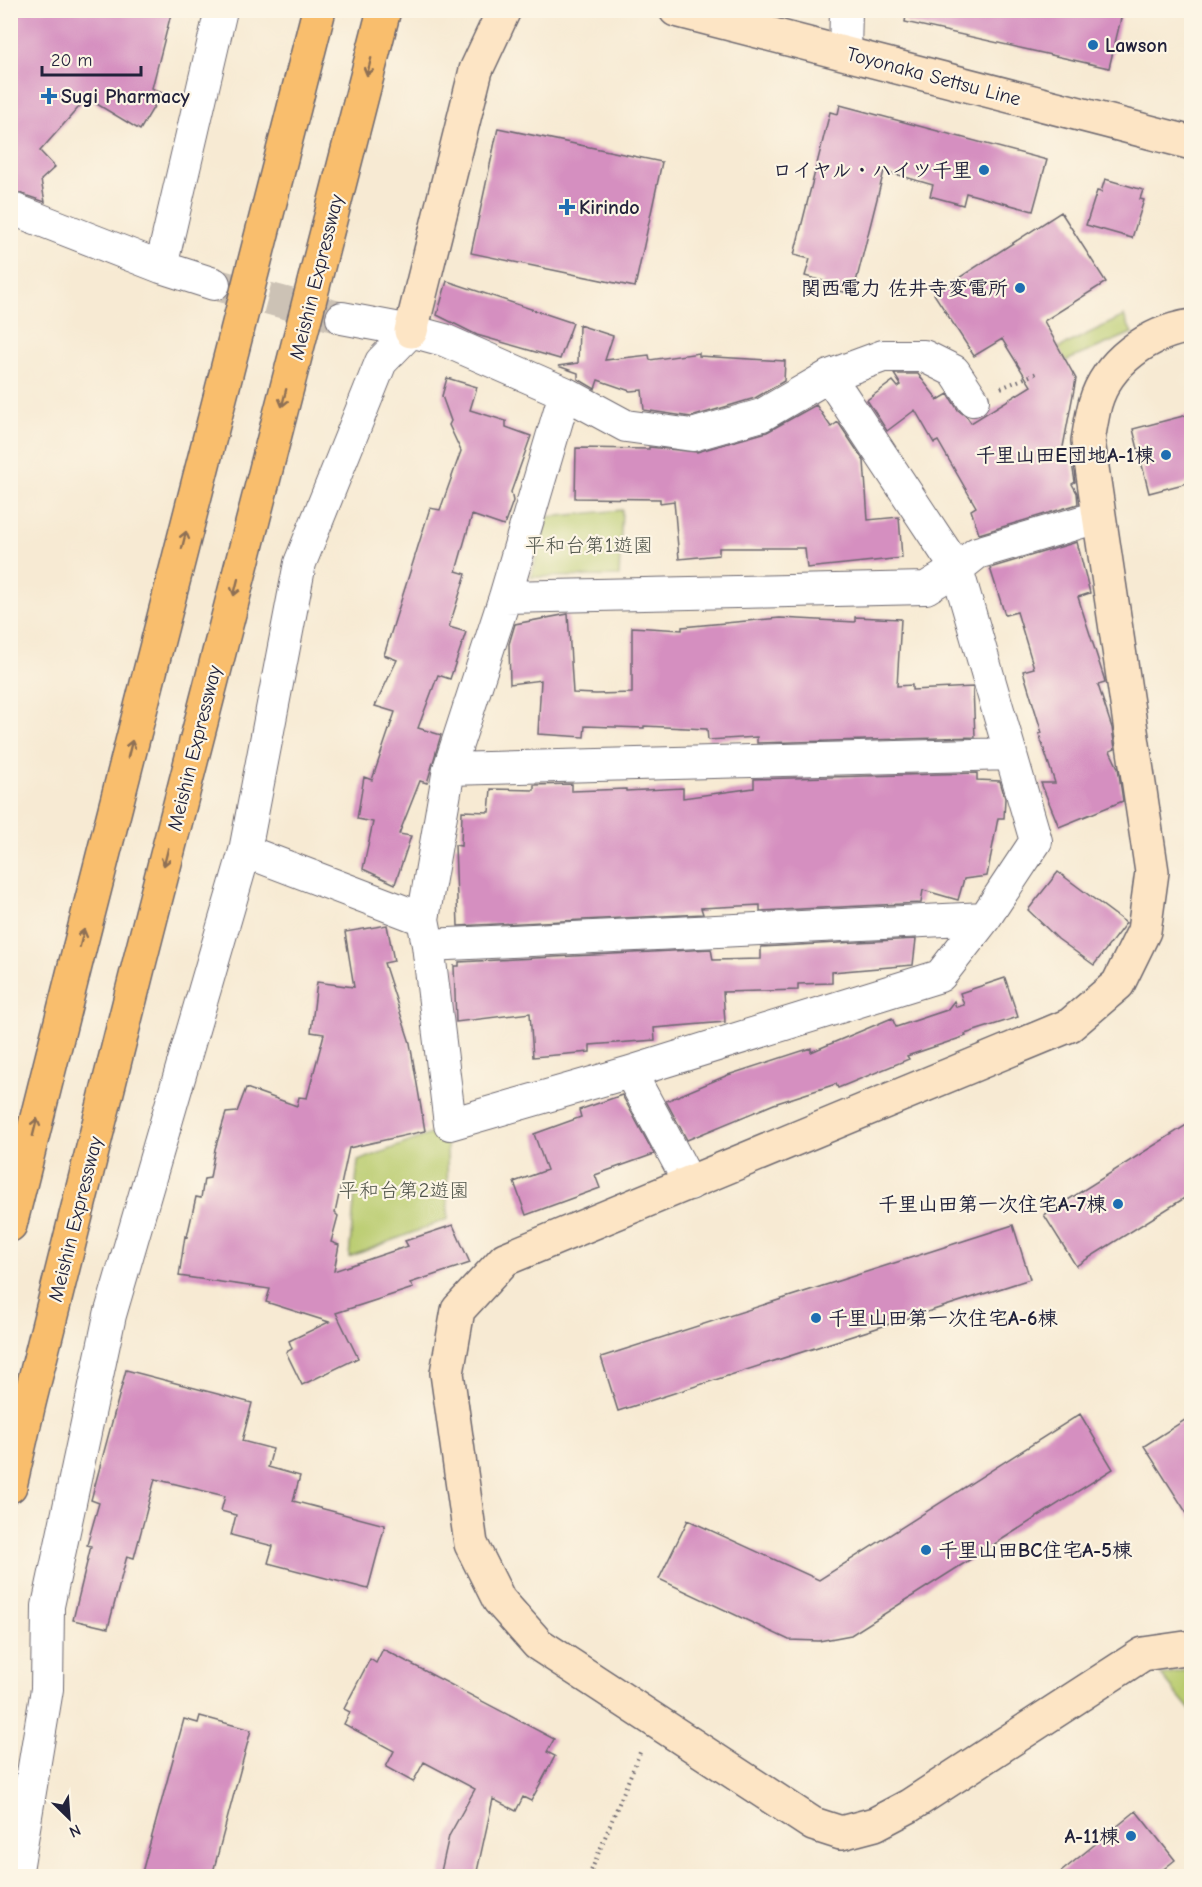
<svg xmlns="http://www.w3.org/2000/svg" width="1202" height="1887" font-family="'Comic Neue','Klee One',sans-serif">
<rect width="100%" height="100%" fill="#fcf5e5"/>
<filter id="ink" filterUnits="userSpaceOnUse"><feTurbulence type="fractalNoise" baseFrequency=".0167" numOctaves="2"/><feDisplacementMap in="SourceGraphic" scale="12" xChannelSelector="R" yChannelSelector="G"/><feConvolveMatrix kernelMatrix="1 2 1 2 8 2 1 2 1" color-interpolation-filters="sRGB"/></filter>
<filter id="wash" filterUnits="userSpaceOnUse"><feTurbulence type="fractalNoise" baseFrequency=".008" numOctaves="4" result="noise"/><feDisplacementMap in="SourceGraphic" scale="24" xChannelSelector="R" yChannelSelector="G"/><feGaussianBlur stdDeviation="1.35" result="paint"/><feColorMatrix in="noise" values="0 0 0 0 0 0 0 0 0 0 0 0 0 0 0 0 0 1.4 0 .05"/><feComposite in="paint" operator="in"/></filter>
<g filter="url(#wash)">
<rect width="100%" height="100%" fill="#f7ead3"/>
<path fill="#bacc6f" stroke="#6e7755" stroke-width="1.5" d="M 1124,316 L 1132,333 L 1037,373 L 1030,362 Z
M 622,510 L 619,576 L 531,577 L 547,517 Z
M 433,1133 L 447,1143 L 448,1219 L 349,1257 L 358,1161 Z
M 1191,1669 L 1192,1669 L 1191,1711 L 1161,1675 Z"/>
<g id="blocks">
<path fill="#d58fc0" d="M 10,10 L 172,10 L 152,88 L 162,93 L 140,130 L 87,98 L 40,151 L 55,167 L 41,180 L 45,202 L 10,190 Z
M 907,10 L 1123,10 L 1109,68 L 905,22 Z
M 840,105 L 1047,160 L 1033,211 L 966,193 L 963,205 L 930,196 L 933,185 L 884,171 L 853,294 L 822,287 L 823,281 L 805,276 L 810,259 L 794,255 L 830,112 L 838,114 Z
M 498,128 L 662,162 L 635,287 L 471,253 Z
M 1105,179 L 1143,190 L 1140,199 L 1144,200 L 1132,238 L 1086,225 L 1097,191 L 1101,192 Z
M 1061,212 L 1106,282 L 1044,321 L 1076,379 L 1063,447 L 1072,464 L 1075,482 L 1072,484 L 1077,493 L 1078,504 L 979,534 L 971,510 L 976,507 L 938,441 L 934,443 L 915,410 L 887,431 L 867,400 L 893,381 L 898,387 L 901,385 L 894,374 L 918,374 L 938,400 L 948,394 L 958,410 L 967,417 L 971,423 L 1031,386 L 1002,339 L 974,356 L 934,294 Z
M 447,281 L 573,323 L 560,359 L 477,335 L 437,315 Z
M 579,325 L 613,336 L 605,360 L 649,355 L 650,360 L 699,353 L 699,356 L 785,361 L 784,381 L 755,398 L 691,417 L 644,410 L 642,390 L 630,391 L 598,380 L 595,389 L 578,379 L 578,373 L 558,366 L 578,363 Z
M 447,378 L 477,387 L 470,410 L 506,421 L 506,427 L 531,436 L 511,492 L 513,501 L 504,526 L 472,515 L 456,571 L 466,574 L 449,627 L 466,632 L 450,679 L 438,675 L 418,728 L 441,735 L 427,783 L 420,781 L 399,834 L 411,836 L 395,884 L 363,869 L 373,822 L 357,819 L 364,777 L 372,780 L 395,712 L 375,706 L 397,660 L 384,655 L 430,508 L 440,510 L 461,451 L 449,425 L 451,421 L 442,396 Z
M 816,405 L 831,427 L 838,422 L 864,461 L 868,520 L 899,517 L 902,558 L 807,568 L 805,548 L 719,548 L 719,555 L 679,559 L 674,501 L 660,503 L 660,499 L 575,498 L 576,448 L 649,449 L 649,447 L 697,452 L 767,432 Z
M 1191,414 L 1191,482 L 1149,493 L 1133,429 Z
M 1077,542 L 1090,593 L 1078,597 L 1104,678 L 1105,683 L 1098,685 L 1112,728 L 1115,749 L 1110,751 L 1118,768 L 1123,801 L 1059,827 L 1041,783 L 1055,783 L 1039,734 L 1042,733 L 1023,671 L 1034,668 L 1017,612 L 1005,615 L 990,568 Z
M 568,614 L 573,693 L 596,694 L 632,693 L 632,627 L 682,630 L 682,627 L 780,618 L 855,622 L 855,617 L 901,619 L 897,686 L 912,685 L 912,690 L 973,687 L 975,737 L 757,743 L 757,737 L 708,740 L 707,729 L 644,726 L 644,728 L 585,726 L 584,737 L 538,734 L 541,680 L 510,684 L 509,644 L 515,624 Z
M 977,773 L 977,780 L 1000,781 L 1005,798 L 1004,818 L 998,818 L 987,876 L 964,879 L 958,900 L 923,890 L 921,903 L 760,911 L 760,905 L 701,908 L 703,914 L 458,926 L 455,845 L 461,846 L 462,811 L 489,812 L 491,789 L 534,790 L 534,785 L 572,784 L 572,791 L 626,789 L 626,791 L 683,788 L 683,798 L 754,788 L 754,779 Z
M 1058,872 L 1126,923 L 1094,965 L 1058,939 L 1028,910 Z
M 387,925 L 394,961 L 384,963 L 410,1043 L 425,1131 L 349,1148 L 335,1213 L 338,1216 L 331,1242 L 339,1245 L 334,1271 L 408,1246 L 405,1241 L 453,1225 L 470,1263 L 410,1283 L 413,1288 L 336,1313 L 358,1358 L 302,1385 L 286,1352 L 292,1349 L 289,1341 L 329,1322 L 266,1302 L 270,1289 L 179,1276 L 185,1236 L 187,1237 L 196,1197 L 201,1198 L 204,1179 L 210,1178 L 215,1149 L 226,1113 L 237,1112 L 246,1088 L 297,1106 L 299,1097 L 307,1098 L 324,1034 L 311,1032 L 317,982 L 354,987 L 345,932 Z
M 916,939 L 913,965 L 832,972 L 832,983 L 798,984 L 798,990 L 723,992 L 725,1022 L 654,1028 L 655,1040 L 590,1045 L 590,1052 L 533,1057 L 530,1013 L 456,1022 L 454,966 L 459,966 L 459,962 L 711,949 L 713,960 L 761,959 L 761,947 Z
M 1005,978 L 1018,1017 L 965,1034 L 966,1036 L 907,1056 L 909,1059 L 838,1088 L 836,1084 L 774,1104 L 687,1140 L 666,1101 L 728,1075 L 811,1048 L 811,1052 L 892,1018 L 896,1027 L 947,1010 L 954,1001 L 956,1007 L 964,1005 L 960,993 Z
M 622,1095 L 654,1154 L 595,1175 L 600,1188 L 526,1215 L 514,1182 L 547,1170 L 534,1134 L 581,1117 L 579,1110 Z
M 1191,1122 L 1191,1194 L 1076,1266 L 1044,1215 Z
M 1013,1225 L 1030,1279 L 618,1411 L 601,1357 Z
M 126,1370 L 252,1403 L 242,1441 L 273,1449 L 268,1467 L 300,1476 L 293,1501 L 385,1525 L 368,1589 L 268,1563 L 273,1546 L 231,1535 L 236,1515 L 221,1511 L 225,1496 L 155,1479 L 134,1558 L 127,1556 L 108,1628 L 73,1620 L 91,1546 L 87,1545 L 99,1503 L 91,1500 Z
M 1080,1414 L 1113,1469 L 851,1635 L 819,1641 L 789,1640 L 659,1579 L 688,1520 L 819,1580 Z
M 1191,1416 L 1191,1520 L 1144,1446 Z
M 383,1649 L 554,1739 L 547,1752 L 555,1756 L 531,1801 L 523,1797 L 516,1811 L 493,1799 L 476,1876 L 440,1876 L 449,1836 L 475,1789 L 424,1762 L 413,1782 L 386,1767 L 394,1751 L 344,1724 L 350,1712 L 344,1709 L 370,1659 L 376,1663 Z
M 200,1716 L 251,1730 L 212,1876 L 141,1876 L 184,1719 L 198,1723 Z
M 1136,1811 L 1175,1860 L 1155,1876 L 1056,1876 Z"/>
</g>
</g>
<g filter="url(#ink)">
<use href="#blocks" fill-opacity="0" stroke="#6d6870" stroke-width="1.5"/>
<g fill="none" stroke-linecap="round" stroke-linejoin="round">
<path stroke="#ccc2b5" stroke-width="32" stroke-dasharray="32 16" stroke-linecap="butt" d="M 221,286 L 342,318"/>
<defs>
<path id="street" d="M 845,53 L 846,10
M 10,208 L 161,267 L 214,284
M 161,267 L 221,10
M 342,318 L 411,331 L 444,340 L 565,393 L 626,426 L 692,435 L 762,415 L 829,376 L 883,356 L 924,356 L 954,371 L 973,400
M 565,393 L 505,597 L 449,769 L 423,919 L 428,945 L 450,1124 L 630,1072 L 940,976 L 985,918 L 1036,841 L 957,569 L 829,376
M 505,597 L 926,588 L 957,569 L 977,553 L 1098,517
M 449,769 L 1011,754
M 245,851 L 423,919
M 428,945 L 985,918
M 630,1072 L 690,1184
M 16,1876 L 47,1689 L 48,1606 L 110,1315 L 245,851 L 300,563 L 381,362 L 411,331"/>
<path id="secondary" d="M 676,10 L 1192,143
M 1192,326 C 1149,332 1107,362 1095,404 C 1092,416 1090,429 1088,441 L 1152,872 L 1144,931 L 1118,984 L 1070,1025 L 505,1259 L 458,1310 L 447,1373 L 471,1544 L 499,1600 L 538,1644 L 813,1824 L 841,1833 L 875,1824 L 909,1806 L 1143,1654 L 1192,1647
M 411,331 L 476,70 L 504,10"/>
<path id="highway" d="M 10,1225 L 80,946 L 319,10
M 10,1486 L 29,1403 L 140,960 L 384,10"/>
</defs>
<use href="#street" stroke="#6d6870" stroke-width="34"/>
<use href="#secondary" stroke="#6d6870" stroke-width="36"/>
<use href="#highway" stroke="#6d6870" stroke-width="36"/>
<path stroke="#6d6870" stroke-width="4" stroke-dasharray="1.5 4.5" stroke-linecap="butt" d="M 1001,388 L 1037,373
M 589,1876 L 641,1750"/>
<use href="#street" stroke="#fff" stroke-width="32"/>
<use href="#secondary" stroke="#fde5c5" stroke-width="33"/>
<use href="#highway" stroke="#f9be6d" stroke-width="33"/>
</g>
<defs><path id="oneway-shaft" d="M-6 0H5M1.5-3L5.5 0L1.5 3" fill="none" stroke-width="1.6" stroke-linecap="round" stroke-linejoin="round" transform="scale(1.5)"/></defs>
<g stroke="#8e7054">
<use href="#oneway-shaft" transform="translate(369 67) rotate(104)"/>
<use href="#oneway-shaft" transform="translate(284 398) rotate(104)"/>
<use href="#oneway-shaft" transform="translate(184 540) rotate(-76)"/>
<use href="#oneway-shaft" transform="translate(236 587) rotate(104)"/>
<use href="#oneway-shaft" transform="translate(130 749) rotate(-76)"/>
<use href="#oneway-shaft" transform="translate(166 857) rotate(104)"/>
<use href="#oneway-shaft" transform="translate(82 938) rotate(-76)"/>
<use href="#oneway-shaft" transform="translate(35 1127) rotate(-76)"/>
</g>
</g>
<g fill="#1f6fb2" stroke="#fcf5e5" stroke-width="2">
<circle cx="1093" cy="45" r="6"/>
<path d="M46 87h6v6h6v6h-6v6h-6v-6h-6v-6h6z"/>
<circle cx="984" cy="170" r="6"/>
<path d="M564 198h6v6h6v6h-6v6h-6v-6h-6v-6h6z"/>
<circle cx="1020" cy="288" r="6"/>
<circle cx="1166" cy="455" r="6"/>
<circle cx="1118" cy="1204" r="6"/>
<circle cx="816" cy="1318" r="6"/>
<circle cx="926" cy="1550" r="6"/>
<circle cx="1131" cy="1836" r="6"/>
</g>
<g text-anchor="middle" stroke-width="4.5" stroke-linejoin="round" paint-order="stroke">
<g font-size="20" font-weight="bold" fill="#22223b" stroke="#fcf5e5" text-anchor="start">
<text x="1105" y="52">Lawson</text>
<text x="61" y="103">Sugi Pharmacy</text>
<text x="972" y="177" text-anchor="end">ロイヤル・ハイツ千里</text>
<text x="579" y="214">Kirindo</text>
<text x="1008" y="295" text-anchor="end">関西電力 佐井寺変電所</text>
<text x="1154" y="462" text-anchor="end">千里山田E団地A-1棟</text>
<text x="1106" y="1211" text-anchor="end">千里山田第一次住宅A-7棟</text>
<text x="828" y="1325">千里山田第一次住宅A-6棟</text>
<text x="938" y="1557">千里山田BC住宅A-5棟</text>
<text x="1119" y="1843" text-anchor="end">A-11棟</text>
</g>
<g font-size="20" fill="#22223b" stroke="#fcf5e5">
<text transform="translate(934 76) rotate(15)" y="7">Toyonaka Settsu Line</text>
<text transform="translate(316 277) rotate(-76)" y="7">Meishin Expressway</text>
<text transform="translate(194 748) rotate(-76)" y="7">Meishin Expressway</text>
<text transform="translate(75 1219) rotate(-76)" y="7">Meishin Expressway</text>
</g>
<g font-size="20" fill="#50554b" stroke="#fcf5e5">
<text x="589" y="552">平和台第1遊園</text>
<text x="404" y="1197">平和台第2遊園</text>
</g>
</g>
<rect width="1202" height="1887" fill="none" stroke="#fcf5e5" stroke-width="36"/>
<g transform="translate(69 1818) rotate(155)" stroke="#fcf5e5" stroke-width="4.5" paint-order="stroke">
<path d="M0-4.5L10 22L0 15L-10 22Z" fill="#22223b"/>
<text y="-9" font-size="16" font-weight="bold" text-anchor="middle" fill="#22223b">N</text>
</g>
<path d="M42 66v9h99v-9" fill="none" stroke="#22223b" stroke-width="3"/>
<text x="51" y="66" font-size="18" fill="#22223b" stroke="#fcf5e5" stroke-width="4.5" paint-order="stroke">20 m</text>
</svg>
